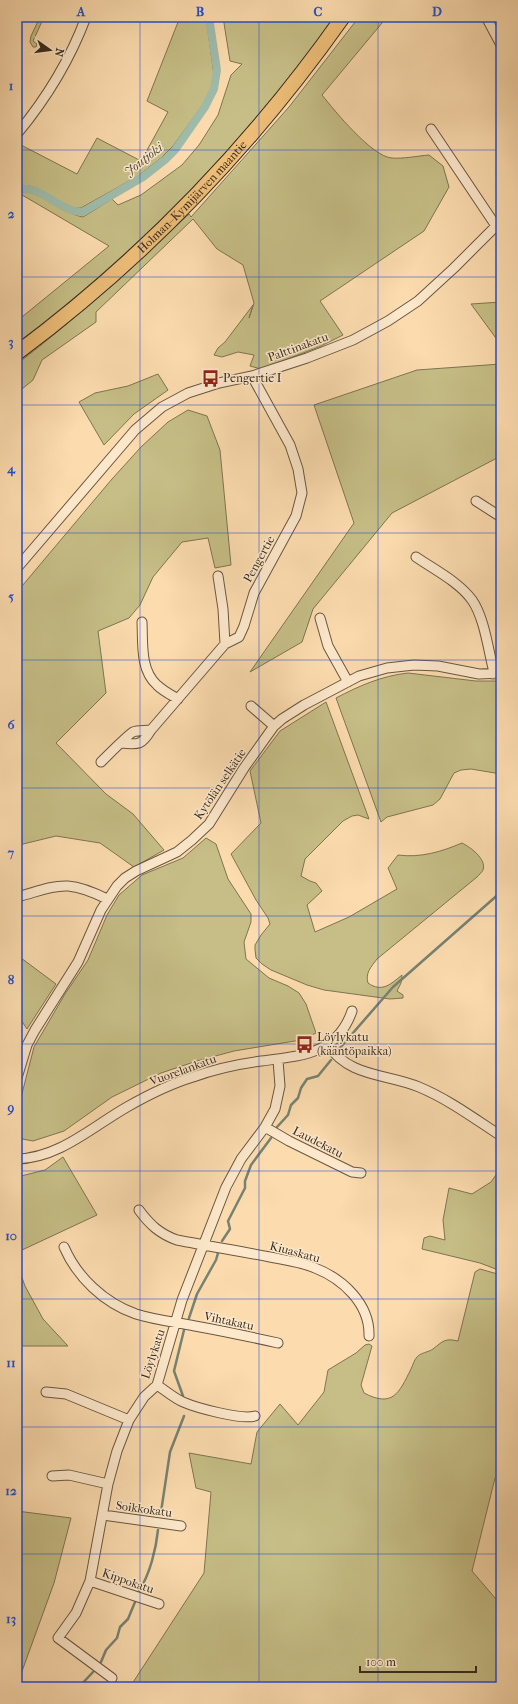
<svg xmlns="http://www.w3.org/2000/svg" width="518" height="1704" font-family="'IM FELL French Canon',serif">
<rect width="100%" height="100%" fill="#fcdcaf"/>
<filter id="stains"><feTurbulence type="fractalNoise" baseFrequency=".005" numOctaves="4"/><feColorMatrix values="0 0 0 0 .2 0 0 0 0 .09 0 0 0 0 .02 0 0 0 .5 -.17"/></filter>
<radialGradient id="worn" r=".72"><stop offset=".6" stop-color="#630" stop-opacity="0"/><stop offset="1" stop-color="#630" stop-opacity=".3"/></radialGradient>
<path fill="#c6be86" stroke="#7f7452" d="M 40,17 L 44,17 L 33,41 L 37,44 L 36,47 L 33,47 L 30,42 L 31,36 Z
M 180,17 L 206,17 L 214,75 L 210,94 L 204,103 L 173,146 L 161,158 L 138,176 L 81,208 C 57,210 44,181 17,186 L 17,146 L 19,144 L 77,174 L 97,138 L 141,161 L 168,112 L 147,101 Z
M 223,17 L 334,17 C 249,138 136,254 17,343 L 17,321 L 109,246 L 17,192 C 44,189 57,212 83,217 L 112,199 L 118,205 L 141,195 L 182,165 L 199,145 L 218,115 L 231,75 L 242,64 L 230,61 Z
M 359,17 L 387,17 L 322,95 C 334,110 372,157 392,158 C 403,159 417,156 429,155 L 443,166 L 449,187 L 424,231 L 320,301 L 343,335 L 319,347 L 261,369 L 250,366 L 254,355 L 238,352 L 222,357 L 214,355 L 218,348 L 225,342 L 253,305 L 249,318 L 254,303 L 243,265 L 217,249 L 193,219 L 96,312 L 96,322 L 42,360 L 33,380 L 17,393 L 17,364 C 77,318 133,266 189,214 L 191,217 L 289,107 Z
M 501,302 L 501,345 L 471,304 Z
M 501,364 L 501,460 L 497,458 L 392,513 L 313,609 L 302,642 L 250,672 L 354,523 L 314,405 L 417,370 Z
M 158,374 L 168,390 L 134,414 L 104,445 L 79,402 L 95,393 L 128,386 Z
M 188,410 L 207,416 L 220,450 L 231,565 L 215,568 L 208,538 L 182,542 L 153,577 L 140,605 L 129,618 L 98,631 L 106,693 L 56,743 L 106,794 L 133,814 L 164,850 L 134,867 L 100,843 L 56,836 L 19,845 L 17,848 L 17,592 L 112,479 L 141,447 L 168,422 Z
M 408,673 L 476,681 L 501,681 L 501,774 L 471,769 L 461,770 L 454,773 L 440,799 L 433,805 L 387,817 L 381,822 L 336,698 C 359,686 381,676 408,673 Z
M 326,702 L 369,819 L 358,815 L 352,816 L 343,821 L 305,859 L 301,876 L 310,881 L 316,883 L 322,891 L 307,905 L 315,932 L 349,917 L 397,889 L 388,868 L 398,855 C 420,858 441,852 462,843 C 470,847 487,859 483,870 C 482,872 479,875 477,877 L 377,959 C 371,967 365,973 368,983 C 382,993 391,984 402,975 L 401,983 L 397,991 L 403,995 L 403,998 L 390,999 L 324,990 L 307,985 L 271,970 L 262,964 L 256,958 L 255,949 L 255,945 L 261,935 L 270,924 L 268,918 L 256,900 L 231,854 L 261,823 L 250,771 L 280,731 Z
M 206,838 L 216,844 L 228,879 L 251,914 L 251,922 L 244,942 L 246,959 L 269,978 L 288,986 L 299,993 L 306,1004 L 316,1033 L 301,1040 L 234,1051 L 197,1061 L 161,1073 L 112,1097 L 64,1131 L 33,1141 L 17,1138 L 17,1113 L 34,1047 L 65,994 L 88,960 L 107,915 L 119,895 L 142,875 L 183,858 Z
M 17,955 L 56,984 L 27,1029 L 17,1014 Z
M 63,1157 L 97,1215 L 22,1250 L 17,1243 L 17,1177 L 45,1170 Z
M 501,1168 L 501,1271 L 480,1263 L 422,1249 L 424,1238 L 430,1236 L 445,1240 L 443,1220 L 449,1188 L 472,1194 L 491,1182 Z
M 17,1264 L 25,1286 L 43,1319 L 68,1346 L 17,1346 Z
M 480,1269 L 501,1275 L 501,1474 L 495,1478 L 472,1571 L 501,1605 L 501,1687 L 130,1687 L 204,1573 L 211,1492 L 196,1488 L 189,1453 L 251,1464 L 257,1432 L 280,1404 L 298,1425 L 324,1392 L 328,1370 L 356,1353 L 365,1345 L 369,1344 L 372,1346 L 361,1385 L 364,1393 C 393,1408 399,1393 411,1369 C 413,1365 414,1360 417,1357 C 420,1353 429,1352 433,1349 C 443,1341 445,1338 458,1341 L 475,1272 Z
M 17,1511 L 71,1518 L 54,1583 L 17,1685 Z"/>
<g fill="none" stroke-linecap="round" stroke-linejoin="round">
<path stroke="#768273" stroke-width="2.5" d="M 339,1049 L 393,987 L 501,892
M 277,1127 L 288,1115 L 291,1105 L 298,1098 L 301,1088 L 307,1079 L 318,1076 L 331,1060
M 222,1241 L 230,1229 L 228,1221 L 245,1188 L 245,1181 L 251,1165 L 271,1138
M 189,1318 L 197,1294 L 216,1260 L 218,1253
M 183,1396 L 174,1371 L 184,1330
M 161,1512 L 170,1452 L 184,1416
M 139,1591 C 150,1574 156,1549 158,1530
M 101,1662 L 106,1650 L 117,1638 L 120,1627 L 128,1619 L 135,1602
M 79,1687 L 93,1672"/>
<path stroke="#9fbcab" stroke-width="8" d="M 17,189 C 43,185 58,212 83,212 L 143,177 L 166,159 L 175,150 L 205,107 L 214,89 L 217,70 L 209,17"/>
<defs>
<path id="minor" d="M 486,17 L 501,45
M 431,129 L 496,226
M 17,134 C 46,99 70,60 86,17
M 476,501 L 501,517
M 416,557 C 435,570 459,582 472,600 C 484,617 488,648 493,668 L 493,674
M 17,568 L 135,430 L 162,407 L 188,393 L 219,383 L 252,376 L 307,358 L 353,340 L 388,321 L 418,301 L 454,268 L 501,221
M 218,576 L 223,609 L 225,644
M 320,618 L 328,646 L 348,682
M 142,622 C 143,643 140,670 157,685 C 163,691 171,695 178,699
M 251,706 L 274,726
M 121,743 C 139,745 142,745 151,730 L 225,644 L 239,637 L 244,626 L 254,593 L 296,516 L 302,493 L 298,469 L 290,445 L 252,376
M 101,762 C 105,758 130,733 133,732 C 138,730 145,731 151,730
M 17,895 L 21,896 C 36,892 52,885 68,886 C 81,887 95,893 107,899
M 327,1044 C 350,1078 385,1073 419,1087 C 448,1099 475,1119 501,1136
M 17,1078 L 27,1045 L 35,1030 L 78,962 L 101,910 L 117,886 L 125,878 L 136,871 L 177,852 L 192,840 L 209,824 L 244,768 L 274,726 L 282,719 L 304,705 L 359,676 L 387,668 L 414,665 L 438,666 L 479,674 L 501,673
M 265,1127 L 289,1141 L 352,1172 L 361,1173
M 17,1159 C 59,1158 92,1127 127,1107 C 148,1095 170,1084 193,1077 C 215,1069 238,1064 261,1061 C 300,1056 337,1055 352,1011
M 139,1210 C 150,1225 160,1234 177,1240 C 208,1246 239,1251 270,1257 C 285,1260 301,1262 315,1268 C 343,1279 370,1304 369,1336
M 64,1247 C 77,1277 104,1303 136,1314 C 155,1320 175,1322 195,1326 C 223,1331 251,1337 278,1343
M 157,1385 C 166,1391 174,1398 183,1402 C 197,1408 241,1420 255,1416
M 46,1392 L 66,1394 L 129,1420
M 52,1476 L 69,1475 L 108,1484
M 103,1515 L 181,1526
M 90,1581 L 159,1604
M 112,1678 L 58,1638 L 76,1613 L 90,1581 L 108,1484 L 117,1451 L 129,1420 L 144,1397 L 157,1385 L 182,1300 L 226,1187 L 241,1159 L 265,1127 L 275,1109 L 280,1086 L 278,1060"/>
<g id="highway">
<path id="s1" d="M 17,353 C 143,259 252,146 343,17"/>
</g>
</defs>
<use href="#minor" stroke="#695742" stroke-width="11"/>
<use href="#highway" stroke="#382b1e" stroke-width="16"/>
<use href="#minor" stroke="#fde8cb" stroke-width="9"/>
<use href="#highway" stroke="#eebe78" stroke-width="14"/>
</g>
<path fill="none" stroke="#1d4ed8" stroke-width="1" stroke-opacity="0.55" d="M 140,17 L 140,1687M 259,17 L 259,1687M 378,17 L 378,1687M 17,150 L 501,150M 17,277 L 501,277M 17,405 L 501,405M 17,533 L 501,533M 17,660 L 501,660M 17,788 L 501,788M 17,916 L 501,916M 17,1044 L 501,1044M 17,1171 L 501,1171M 17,1299 L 501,1299M 17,1427 L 501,1427M 17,1554 L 501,1554"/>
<defs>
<symbol id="bus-bare" viewBox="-9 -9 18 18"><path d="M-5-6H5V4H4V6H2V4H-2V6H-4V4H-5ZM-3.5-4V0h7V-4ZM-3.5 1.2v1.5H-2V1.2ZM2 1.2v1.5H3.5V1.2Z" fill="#8f2418" stroke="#fde8cb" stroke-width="2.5" paint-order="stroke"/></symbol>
</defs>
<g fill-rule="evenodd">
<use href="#bus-bare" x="198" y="366" width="25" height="25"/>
<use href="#bus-bare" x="292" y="1032" width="25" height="25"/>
</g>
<g text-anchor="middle" stroke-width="3" stroke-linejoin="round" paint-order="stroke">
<g font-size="12" fill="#382b1e" stroke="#fde8cb">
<text dy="4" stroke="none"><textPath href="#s1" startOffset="235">Holman–Kymijärven maantie</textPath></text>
<text transform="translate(298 347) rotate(-20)" y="4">Palttinakatu</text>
<text transform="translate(259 559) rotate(-61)" y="4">Pengertie</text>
<text transform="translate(220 784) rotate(-56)" y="4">Kytölän selkätie</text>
<text transform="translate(183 1070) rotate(-20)" y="4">Vuorelankatu</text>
<text transform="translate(318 1142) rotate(27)" y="4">Laudekatu</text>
<text transform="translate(295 1252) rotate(15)" y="4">Kiuaskatu</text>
<text transform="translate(229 1321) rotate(12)" y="4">Vihtakatu</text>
<text transform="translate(153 1354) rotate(-72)" y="4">Löylykatu</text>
<text transform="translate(144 1509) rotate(8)" y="4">Soikkokatu</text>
<text transform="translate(128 1581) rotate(19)" y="4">Kippokatu</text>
</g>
<g font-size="12" fill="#382b1e" stroke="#fde8cb" text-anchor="start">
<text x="223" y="382">Pengertie I</text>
<text x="317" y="1041">Löylykatu<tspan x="317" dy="14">(kääntöpaikka)</tspan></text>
</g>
<g font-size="13" font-style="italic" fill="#524f41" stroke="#fde8cb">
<text transform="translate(143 159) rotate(-38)" y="5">Joutjoki</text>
</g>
</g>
<rect width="518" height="1704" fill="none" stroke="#fcdcaf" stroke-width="44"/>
<g transform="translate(50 50) rotate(104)" stroke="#fde8cb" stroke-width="3" paint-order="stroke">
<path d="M0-3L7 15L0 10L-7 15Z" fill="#382b1e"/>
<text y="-6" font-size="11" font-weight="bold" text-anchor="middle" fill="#382b1e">N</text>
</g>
<path d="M360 1666v6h116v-6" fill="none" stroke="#382b1e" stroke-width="2"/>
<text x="366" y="1666" font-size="12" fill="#382b1e" stroke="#fde8cb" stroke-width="3" paint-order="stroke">100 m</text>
<rect x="22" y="22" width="474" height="1660" fill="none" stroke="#1d4ed8" stroke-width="1.5"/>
<g font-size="13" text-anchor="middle" font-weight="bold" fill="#1d4ed8">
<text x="81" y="16">A</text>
<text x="200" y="16">B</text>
<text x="318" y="16">C</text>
<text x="437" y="16">D</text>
<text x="11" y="90">1</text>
<text x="11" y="218">2</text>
<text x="11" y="346">3</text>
<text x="11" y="473">4</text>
<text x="11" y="601">5</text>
<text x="11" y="729">6</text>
<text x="11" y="857">7</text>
<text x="11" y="984">8</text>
<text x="11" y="1112">9</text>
<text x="11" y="1240">10</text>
<text x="11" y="1367">11</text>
<text x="11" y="1495">12</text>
<text x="11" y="1623">13</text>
</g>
<rect width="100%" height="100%" filter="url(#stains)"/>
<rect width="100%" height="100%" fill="url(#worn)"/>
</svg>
